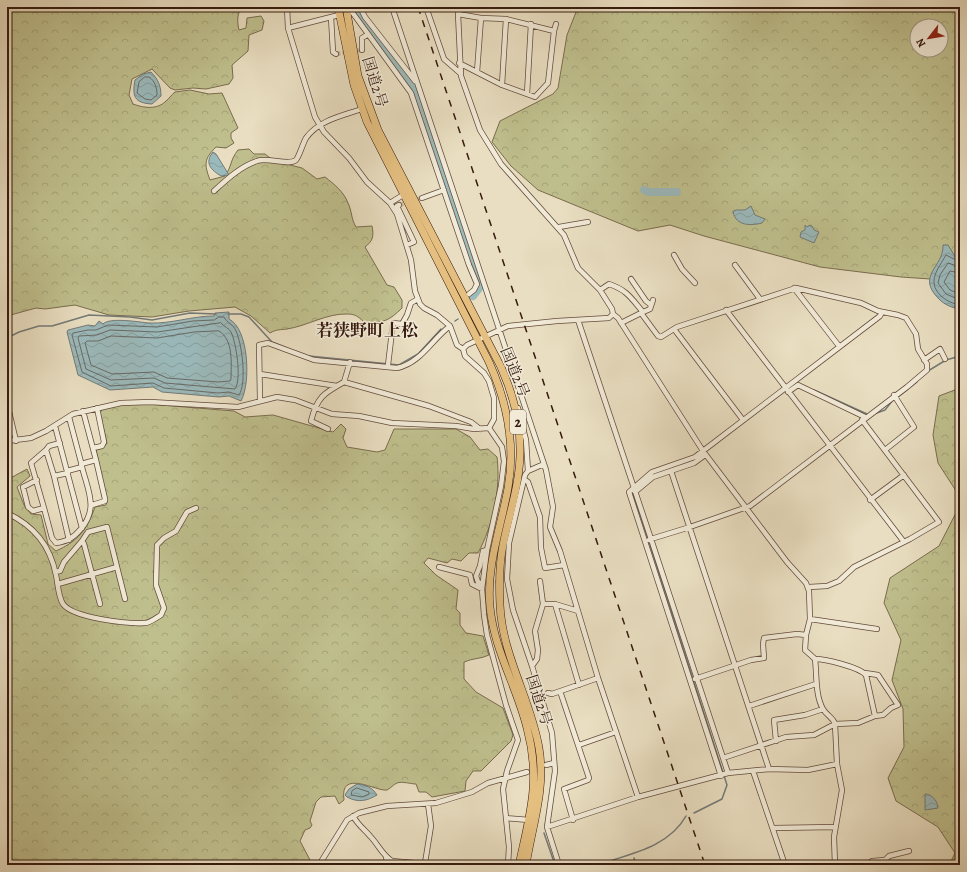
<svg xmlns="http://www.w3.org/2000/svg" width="967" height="872" font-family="Alegreya,'Noto Serif JP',serif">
<defs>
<pattern id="forest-crowns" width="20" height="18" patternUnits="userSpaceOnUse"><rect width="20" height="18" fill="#bfbf8d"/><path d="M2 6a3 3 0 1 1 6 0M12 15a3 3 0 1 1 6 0" fill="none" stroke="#a5a478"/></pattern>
<pattern id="water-waves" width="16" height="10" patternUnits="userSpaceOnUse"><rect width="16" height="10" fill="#9bbabc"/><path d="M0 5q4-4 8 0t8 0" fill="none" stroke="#869fa0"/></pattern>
</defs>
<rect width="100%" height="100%" fill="#e9dec1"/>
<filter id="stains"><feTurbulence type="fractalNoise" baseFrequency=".005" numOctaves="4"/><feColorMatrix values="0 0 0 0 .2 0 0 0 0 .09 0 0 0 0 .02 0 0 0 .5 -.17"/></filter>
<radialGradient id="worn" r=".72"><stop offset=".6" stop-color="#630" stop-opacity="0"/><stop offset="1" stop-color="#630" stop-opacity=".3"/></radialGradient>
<path fill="url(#forest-crowns)" stroke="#7a6c4e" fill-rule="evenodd" d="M 7,7 L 242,7 C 237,13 237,22 239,30 L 246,28 L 247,18 L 261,16 L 264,21 L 262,30 L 249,35 L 248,51 L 232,65 L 233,78 L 229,84 L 206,89 L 193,88 L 175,90 L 170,88 L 152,69 L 132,79 L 129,95 L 133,104 C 144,108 157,110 166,101 C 169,99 171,95 175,92 L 190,90 L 209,94 L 222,93 L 238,128 L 231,133 L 231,138 L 234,143 L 226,148 L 216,147 C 204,159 204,164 210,180 L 225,176 C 232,166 230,160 238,150 L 249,149 L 254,154 L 265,154 L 274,161 L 302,168 L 317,179 L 325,177 C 334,184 344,192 348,203 C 352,211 351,219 356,227 L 372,226 C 374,236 373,241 365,247 L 387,285 L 394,287 L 402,300 L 402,308 C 389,321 384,322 366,324 C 360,318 356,314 348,314 C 327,313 307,326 287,329 C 280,330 277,329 270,333 L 251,316 L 235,307 L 189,311 L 152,317 L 109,315 L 75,305 L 45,309 L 36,308 L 7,316 Z
M 578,7 L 960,7 L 960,281 L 901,277 L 820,267 L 704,236 L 670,225 L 638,231 L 538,190 L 511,166 L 492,142 L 500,121 L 553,94 L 558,88 L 567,35 ZM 917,26 L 941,26 L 941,50 L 917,50 Z
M 960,388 L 960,497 L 938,463 L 933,435 L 939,396 Z
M 136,403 L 234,411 L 245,417 L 273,415 L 333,432 L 341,424 L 346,429 L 343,438 L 347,447 L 377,452 L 385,450 L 394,429 L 456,429 L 470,437 L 480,450 L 488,449 L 497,457 C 501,489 493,525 478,553 L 469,553 L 461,561 L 452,559 L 447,563 L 428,558 L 424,563 L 436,575 L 458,590 L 456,609 L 460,613 L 460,625 L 466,633 L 483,636 L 489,655 C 481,659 473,658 464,662 L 464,679 L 476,692 L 503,708 L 513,735 L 511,741 L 481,771 L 473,771 L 466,781 L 465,791 L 432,797 L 426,792 L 419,792 L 416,784 C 411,784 402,781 397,783 C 394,784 391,788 387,790 C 377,792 339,768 344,800 L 339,804 L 335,796 L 321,797 L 316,802 L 310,821 L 312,825 L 310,828 L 305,830 L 300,841 L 310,860 L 310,863 L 303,865 L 7,865 L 7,480 L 27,469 L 30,476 L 17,487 L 24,505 L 31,514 L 41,515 L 48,544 L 56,551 C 78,541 87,530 95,507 L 106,505 L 107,501 L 96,450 L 104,447 L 107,443 L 100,413 L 103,408 Z
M 960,505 L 960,865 L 949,865 L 955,853 L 938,827 L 896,801 L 888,778 L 904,747 L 903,709 L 892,680 L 901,640 L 884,603 L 890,578 L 939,546 Z"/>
<path fill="url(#water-waves)" stroke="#737a77" d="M 151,72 C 158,79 161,86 161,96 L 152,104 C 134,103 132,96 135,80 L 143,74 Z
M 213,152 L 216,154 L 229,175 L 221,176 C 211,170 204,163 213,152 Z
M 751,206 L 755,215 L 765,219 L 762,223 C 751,226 736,226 733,212 L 736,210 L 745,210 Z
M 805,225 L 807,227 L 810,225 L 812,226 L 814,230 L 819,232 L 814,243 L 800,237 L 801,232 L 805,230 Z
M 943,245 L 948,245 L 954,255 L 960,258 L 960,309 C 952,308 943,304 938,298 C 916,275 944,267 943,245 Z
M 229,312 L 229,319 C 249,329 251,383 241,401 L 229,396 L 219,397 L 162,392 L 153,387 L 110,390 L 78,375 L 67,332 L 68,330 L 88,325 L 95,326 L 99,321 L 103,324 C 110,317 138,322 149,323 C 171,324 192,316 214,316 L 215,313 Z
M 357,784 C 366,785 372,787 377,795 C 367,801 358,803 347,797 L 345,795 L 349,789 Z
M 925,794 C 932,794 938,802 938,808 L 925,810 Z"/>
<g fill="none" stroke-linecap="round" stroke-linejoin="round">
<path stroke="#686a66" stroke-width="1" d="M 145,77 L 149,77 C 155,81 157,88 157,95 L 151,100 L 145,99 L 137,93 L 139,82 Z
M 960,262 L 946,255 C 938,269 927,281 940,295 C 945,300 953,304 960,305
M 960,267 L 948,263 L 940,275 L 938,283 L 946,294 L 960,300
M 960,273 L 950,271 L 944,282 L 950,290 L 960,294
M 219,317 L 224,317 C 227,323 233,324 236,331 C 242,344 247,383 239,395 L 229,392 L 218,393 L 164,388 L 153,383 L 111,386 L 82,372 L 72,335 L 73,333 L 88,330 L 96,330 L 108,325 L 157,327 L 193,321 L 214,320 Z
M 221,323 C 224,327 229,328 231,332 C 236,342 242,379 235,389 L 165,383 L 154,378 L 111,380 L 86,369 L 78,338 L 79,336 L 97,335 L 110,330 L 157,332 Z
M 219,331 C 234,340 231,364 231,379 L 230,381 L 218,382 L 167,378 L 154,372 L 112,374 L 91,365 L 85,343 L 87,341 L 98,341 L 111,336 L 157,338 L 194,332 Z
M 357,788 L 369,792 L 369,794 L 362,797 L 351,795 L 352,791 Z"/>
<path stroke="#737a77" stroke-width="1.5" d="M 228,314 L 241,314 L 249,317 L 272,342 L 287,348
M 455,321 L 458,319
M 7,338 L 19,332 L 39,326 L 52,326 L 89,315 L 130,317 L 152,320 L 190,313 L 216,314
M 309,356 L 399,365 L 418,354 L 441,329
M 928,371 L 946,360 L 960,356
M 789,388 L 797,383 L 799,384
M 814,390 L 867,414
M 898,397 L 917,382
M 874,414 L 885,410 L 893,400
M 685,464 L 694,460
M 652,474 L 660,472
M 633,492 L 727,785 L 722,799 L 694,813
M 544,833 L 555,865
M 634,858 L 636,865
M 597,865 C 629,854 668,848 686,816"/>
<path stroke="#9bbabc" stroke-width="8" d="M 356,7 L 364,23 L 413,86 L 478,278 L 480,287 L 473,296
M 644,190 L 649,192 L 677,192"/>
<path stroke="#c5b79d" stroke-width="4.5" stroke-dasharray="4.5 2" stroke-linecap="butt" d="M 336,54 L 362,50
M 399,205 L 422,198
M 482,584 L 502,581"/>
<defs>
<path id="minor" d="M 287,7 L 288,28 L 315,117 L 324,132 L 349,158 L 367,182 L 390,203 L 397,214 L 411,260 L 415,291 L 420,304 L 424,308 L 437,315 L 450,326 L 457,345 L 463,349 L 465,356 L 484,373 L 489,381 L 494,398 L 494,419 L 489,428 L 502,447 L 504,461 L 501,486 L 487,550 L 482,589 L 484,615 L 487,635 L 506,705 L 518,740 L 507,771 L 503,789 L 509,847 L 508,865
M 360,7 L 365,17 L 415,81
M 392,7 L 546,470 L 553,507 L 550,527 L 560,551 L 598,678 L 638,797
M 426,7 L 444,59 L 460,73
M 460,7 L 458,14 L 461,76 L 480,130 L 501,164 L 564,235 L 578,268 L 600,290 L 612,309 L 613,314 L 618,318 L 703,451 L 787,562 L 806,583 L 809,591 L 810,619 L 806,635 L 805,650 L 815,659 C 817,675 815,695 823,709 C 827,716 833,717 835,724 L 837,764 L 842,790 L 834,837 L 835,865
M 563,7 L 567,8
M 346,10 L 352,12 L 411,93 L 469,265 L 477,284 L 474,290 L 469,294
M 458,14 L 481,18 L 506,19 L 554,31 L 548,83 L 535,97 L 502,85 L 459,63
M 331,17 L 333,52 L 336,54
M 288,28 L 339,15
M 554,31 L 556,24
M 362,50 L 362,38 L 367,35
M 477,72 L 481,18
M 502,85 L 506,19
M 527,94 L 531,24
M 214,191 C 226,180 241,166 257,161 C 267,157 289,166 296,160 C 299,157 303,143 306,138 C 319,120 342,116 362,109
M 422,198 L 444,190
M 390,203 L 403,195
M 399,205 L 397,206 L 414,242 L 407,245
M 559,227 L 588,222
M 674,255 L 682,269 L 695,283
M 735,265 L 760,299
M 631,279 L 646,301 L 651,305
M 794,288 L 839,346
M 600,290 L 609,284 C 627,290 631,298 643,312
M 726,310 L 904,542
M 641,313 L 650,309 L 653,300
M 578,320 L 651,539 L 649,540
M 621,323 L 641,313 L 658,336 L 661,337 L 677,327 L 796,288 L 861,303 L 878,311 L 898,315 L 906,318 L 916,334 L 918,349 L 927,364 L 927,370 L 907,387 L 750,506 L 690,527 L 651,539 L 728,773
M 674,329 L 743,420
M 463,349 L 467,345 L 508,326 L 557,321 L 609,318 L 613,314
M 924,360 L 940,349 L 945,359
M 388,365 L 393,323 L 402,324 L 407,315 L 411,303 L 418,299
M 260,374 L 337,386
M 344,382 L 429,406 L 471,422 L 480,429
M 788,392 L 798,385 L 865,417
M 260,401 L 259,345 L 268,343 L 314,360 L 397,368 C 421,363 432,339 450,326
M 7,403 L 16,441
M 518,408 L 526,440 L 528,471 L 525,475 L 509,543 L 507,579 L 513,610 L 532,666 L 552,733 L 555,771 L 547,827 L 559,865
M 69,417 L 82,466
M 55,426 L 82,528
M 328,429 L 311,421 C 317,397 324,393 344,382 L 350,362
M 7,441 L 31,438 L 46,431 L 73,414 L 121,403 L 150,402 L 238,407 L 277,397 L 295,400 L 332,414 L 359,416 L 392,423 L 456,426 L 474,429 L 489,428
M 93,448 L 102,446 L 104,442 L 97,408
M 46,450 L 49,446 L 60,443
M 885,450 L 914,427 L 894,395
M 81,464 L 96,460 L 83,411
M 528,471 L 544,464
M 671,471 L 769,769
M 68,473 L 54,476 L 69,540
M 524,479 L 528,482 L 540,517 L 541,548 L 545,568 L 564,565
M 37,480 L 23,487 L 28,507 L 33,511 L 44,508 L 52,538 L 56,543 C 68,541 73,538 80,530 C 99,509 88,491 82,467 L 67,471
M 635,492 L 653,477 L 694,463 L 705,455
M 870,500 L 904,475
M 92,505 L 105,501 L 105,499 L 96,460
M 44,508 L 31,463 L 46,450 L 54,476
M 7,513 C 34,526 50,545 56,575 C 58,584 58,596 63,604 C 73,618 127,624 145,623 C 150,623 156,618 161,615 L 164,608 L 156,585 L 157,545 L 164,538 L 176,531 L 187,512 L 196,508
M 82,541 L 88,532 L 107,527 L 117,567
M 439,567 L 470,575 L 472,584 L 482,589
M 55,572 L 60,571 L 64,562 L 82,541 L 84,544 L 100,604
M 58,584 L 117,567 L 125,599
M 482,584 L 478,582 L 476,576 L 480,566 L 483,551 L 487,550
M 809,587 L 827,586 L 839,581 L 854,567 L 910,539 L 939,522 L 862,420
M 543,604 L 555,604 L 578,611
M 555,604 L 579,685
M 810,619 L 877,629
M 815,659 C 825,659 859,667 866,675 L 875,716
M 532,666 L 537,659 L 538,650 L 535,631 L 543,604 L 540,581
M 695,679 L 751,660 L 764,658 L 763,644 L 764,638 L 797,634 L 806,635
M 560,691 L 589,778 L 588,780 L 564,789 L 573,820
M 548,693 L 552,694 L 598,678
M 749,706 L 816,684
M 776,741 L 774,720 L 805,715 L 823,709
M 579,745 L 616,732
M 723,758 L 786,737 L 814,735 L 835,724 L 858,723 L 875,716 L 883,715 L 891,708 L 898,705 L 878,675 L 865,673
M 546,765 L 554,763
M 753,771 L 785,865
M 721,776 L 629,492 L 652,472 L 695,457 L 880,316 L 882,312
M 353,816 C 358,825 364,829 370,836 C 378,844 382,855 392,861 L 436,865
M 506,818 L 529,820
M 547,827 L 638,797 L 728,773 L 769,769 L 808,770 L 837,764
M 773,828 L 835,827
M 386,857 L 388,865
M 425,863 L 431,826 L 428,804
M 319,865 L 347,820 L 359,813 L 387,806 L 436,803 L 472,792 L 488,783 L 527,772
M 343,865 L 344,865
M 866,865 L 872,861 L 885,860 L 889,856 L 909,851"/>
<path id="trunk" d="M 338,7 L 354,85 L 367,122 L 489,362 C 507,402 516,443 508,488 C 501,527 486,566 490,607 C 494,650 517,687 527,728 C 541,780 530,814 519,865
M 346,7 L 358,76 L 378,130 L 501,367 C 514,396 521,425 520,456 C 519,486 509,515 503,545 C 499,565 499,585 500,605 C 502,655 531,700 539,748 C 546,789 532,826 526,865"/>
</defs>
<use href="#minor" stroke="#634b3c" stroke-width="6"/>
<use href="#trunk" stroke="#361a0f" stroke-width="8"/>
<use href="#minor" stroke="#f1ead7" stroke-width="4.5"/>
<use href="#trunk" stroke="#e4bf80" stroke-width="7"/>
<path stroke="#361a0f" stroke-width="1.5" stroke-dasharray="7 7" stroke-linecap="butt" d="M 418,7 L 705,865"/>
</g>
<g text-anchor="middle" stroke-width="3" stroke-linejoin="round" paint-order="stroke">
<rect fill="#f1ead7" stroke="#6e584b" stroke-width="1" x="510" y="410" width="16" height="24" rx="3"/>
<g font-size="14" font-weight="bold" fill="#361a0f">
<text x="518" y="427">2</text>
</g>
<g font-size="15" fill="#361a0f" stroke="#f1ead7">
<text transform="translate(375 82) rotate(73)" y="5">国道2号</text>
<text transform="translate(515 372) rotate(68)" y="5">国道2号</text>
<text transform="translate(539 700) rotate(72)" y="5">国道2号</text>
</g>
<g font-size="17" font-weight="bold" fill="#361a0f" stroke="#f1ead7">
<text x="367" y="336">若狭野町上松</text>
</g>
</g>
<rect width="967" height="872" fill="none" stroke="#e9dec1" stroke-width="24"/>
<rect x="8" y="8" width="951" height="856" fill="none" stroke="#361a0f" stroke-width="2"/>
<rect x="12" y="12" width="943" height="848" fill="none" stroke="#361a0f"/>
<g transform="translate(929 38) rotate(239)"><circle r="19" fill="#f1ead7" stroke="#a69787"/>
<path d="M0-3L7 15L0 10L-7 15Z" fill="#8f2418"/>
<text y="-6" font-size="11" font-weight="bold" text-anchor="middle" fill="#361a0f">N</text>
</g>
<rect width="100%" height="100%" filter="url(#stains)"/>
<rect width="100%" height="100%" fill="url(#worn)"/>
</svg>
